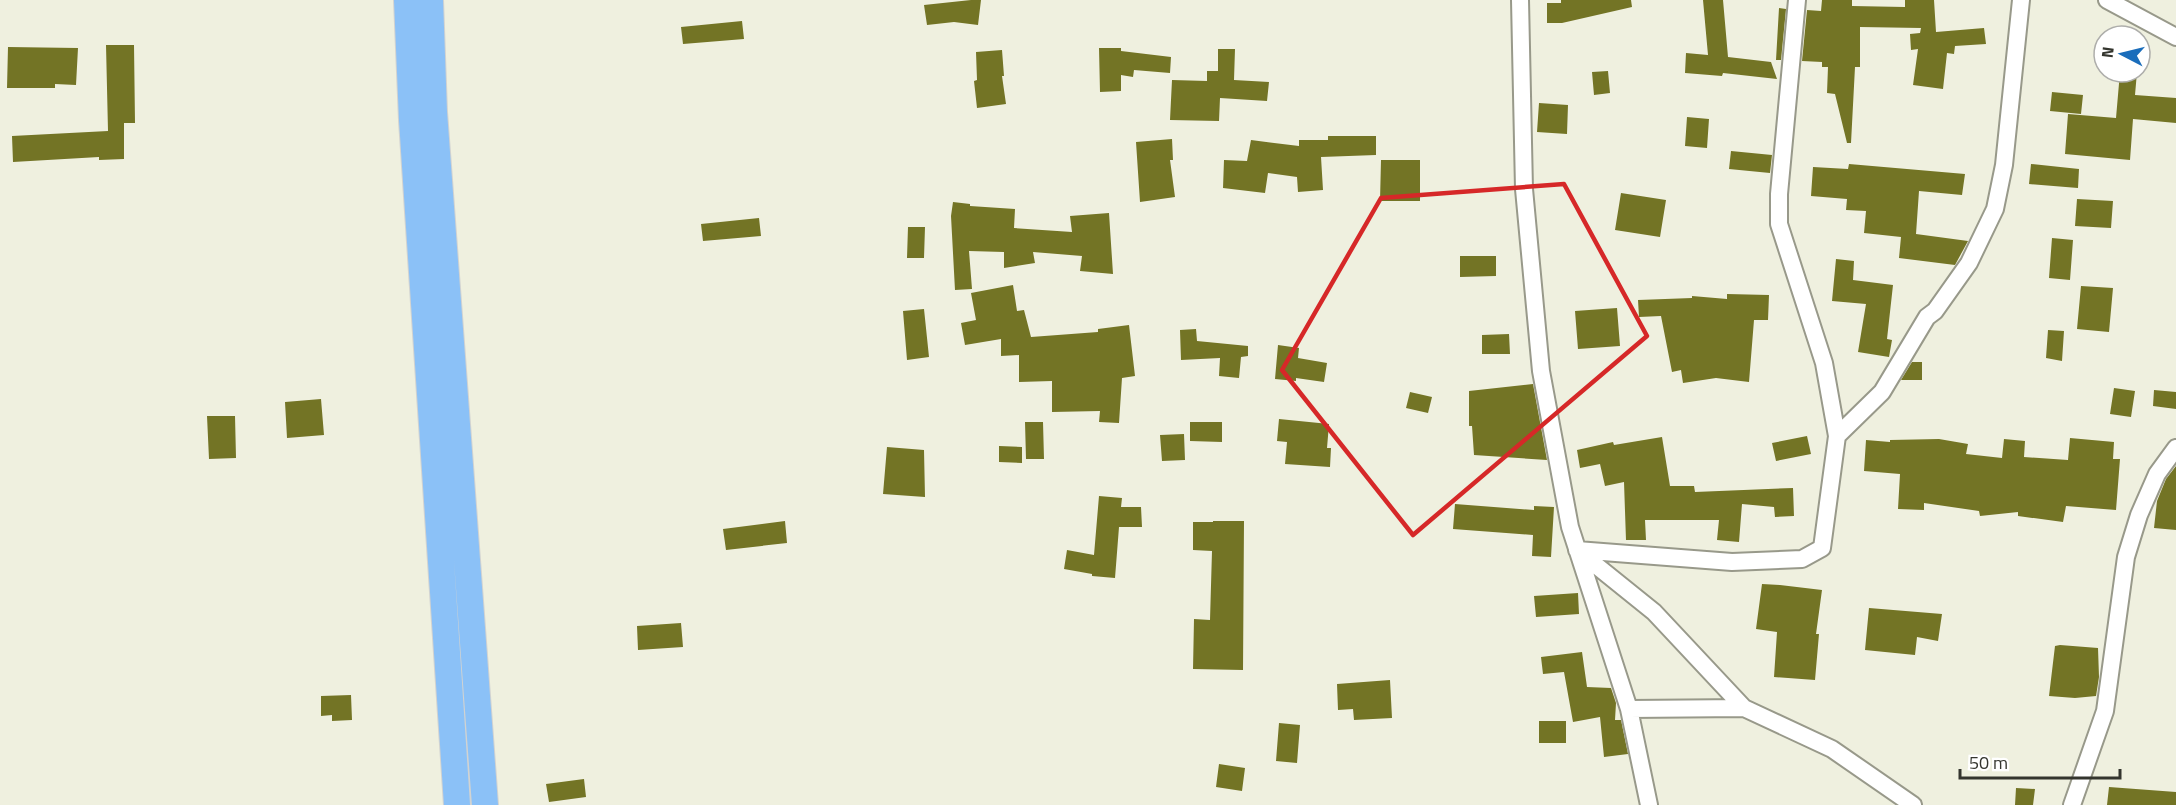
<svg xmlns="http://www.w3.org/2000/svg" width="2176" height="805" font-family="'Titillium Web',sans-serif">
<rect width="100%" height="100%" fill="#eff0df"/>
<path fill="#737425" d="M 971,0 L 981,0 L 978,25 L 954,22 L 927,25 L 924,5 Z
M 1561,0 L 1631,0 L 1632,7 L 1562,23 L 1547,23 L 1547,3 L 1561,3 Z
M 1703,0 L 1723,0 L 1728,57 L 1771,62 L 1777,79 L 1723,73 L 1722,76 L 1685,73 L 1686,53 L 1708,55 Z
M 1822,0 L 1852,0 L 1852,6 L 1905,7 L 1905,0 L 1934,0 L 1936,32 L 1984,28 L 1986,44 L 1955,46 L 1954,54 L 1947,53 L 1943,89 L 1913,85 L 1918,49 L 1911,50 L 1910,34 L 1920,33 L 1921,28 L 1860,27 L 1860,67 L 1855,67 L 1851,143 L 1847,143 L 1835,94 L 1827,93 L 1828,67 L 1822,67 L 1822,62 L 1802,61 L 1807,10 L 1821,11 Z
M 1779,8 L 1786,9 L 1781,60 L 1776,60 Z
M 742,21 L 744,39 L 683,44 L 681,27 Z
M 106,45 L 134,45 L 135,123 L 124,123 L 124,159 L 99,160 L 99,157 L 13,162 L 12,136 L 108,131 Z
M 8,47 L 78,48 L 76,85 L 55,84 L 55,88 L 7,88 Z
M 1099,48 L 1121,48 L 1121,51 L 1171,57 L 1170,73 L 1134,70 L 1133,77 L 1121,75 L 1121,91 L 1100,92 Z
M 1218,49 L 1235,49 L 1234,80 L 1269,82 L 1267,101 L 1220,98 L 1219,121 L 1170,120 L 1172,80 L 1207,81 L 1207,71 L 1218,71 Z
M 1002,50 L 1004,76 L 1002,76 L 1006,104 L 977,108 L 974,81 L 977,80 L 976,52 Z
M 1608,71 L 1610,93 L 1594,95 L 1592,72 Z
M 2120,72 L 2137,72 L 2135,95 L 2176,98 L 2176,123 L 2133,119 L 2130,160 L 2065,154 L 2068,114 L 2116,118 Z
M 2052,92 L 2083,95 L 2081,114 L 2050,111 Z
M 1539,103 L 1568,105 L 1567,134 L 1537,132 Z
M 1687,117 L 1709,119 L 1707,148 L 1685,146 Z
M 1328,136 L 1376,136 L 1376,155 L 1321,157 L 1323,190 L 1298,192 L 1297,177 L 1268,173 L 1265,193 L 1223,188 L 1224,160 L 1247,161 L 1251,140 L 1299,146 L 1299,140 L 1328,140 Z
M 1172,139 L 1173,160 L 1170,160 L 1175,197 L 1140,202 L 1136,142 Z
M 1731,151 L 1772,155 L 1770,173 L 1729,169 Z
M 1381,160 L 1420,160 L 1420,201 L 1380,201 Z
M 1849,164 L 1965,174 L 1962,195 L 1919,191 L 1916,234 L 1968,241 L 1955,265 L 1899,258 L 1901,237 L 1864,233 L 1866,211 L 1846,210 L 1847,199 L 1811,196 L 1813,167 L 1848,169 Z
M 2031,164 L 2079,169 L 2078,188 L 2029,184 Z
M 1621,193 L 1666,200 L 1660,237 L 1615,230 Z
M 2077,199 L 2113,201 L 2111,228 L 2075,226 Z
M 953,202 L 970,204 L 970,206 L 1015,209 L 1014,228 L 1072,232 L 1070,216 L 1109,213 L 1113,274 L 1080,271 L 1082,256 L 1033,252 L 1035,263 L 1004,268 L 1004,252 L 969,251 L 972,289 L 955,290 L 951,216 Z
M 759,218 L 761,236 L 703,241 L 701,224 Z
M 908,227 L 925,227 L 924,258 L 907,258 Z
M 2052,238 L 2073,240 L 2070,280 L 2049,278 Z
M 1460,256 L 1496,256 L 1496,276 L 1460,277 Z
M 1836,259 L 1854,261 L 1853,280 L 1893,285 L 1887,339 L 1892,340 L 1889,357 L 1858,352 L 1866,304 L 1832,301 Z
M 1013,285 L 1017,311 L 1024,310 L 1031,337 L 1098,332 L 1098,329 L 1129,325 L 1135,376 L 1122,378 L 1119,423 L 1099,422 L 1100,411 L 1052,412 L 1052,381 L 1019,382 L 1019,355 L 1001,356 L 1001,339 L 965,345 L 961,323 L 976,320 L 971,293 Z
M 2081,286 L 2113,288 L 2109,332 L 2077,329 Z
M 1727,294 L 1769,295 L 1768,320 L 1754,320 L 1749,382 L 1716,378 L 1683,383 L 1681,370 L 1672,372 L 1661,316 L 1639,317 L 1638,300 L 1692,298 L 1692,296 L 1727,299 Z
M 1617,308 L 1620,346 L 1578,349 L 1575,311 Z
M 924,309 L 929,357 L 907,360 L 903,311 Z
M 1196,329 L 1197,341 L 1248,346 L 1248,356 L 1241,357 L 1239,378 L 1219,376 L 1220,358 L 1181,360 L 1180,330 Z
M 2048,330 L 2064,331 L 2062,361 L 2046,358 Z
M 1509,334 L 1510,354 L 1482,354 L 1482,335 Z
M 1278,345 L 1299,348 L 1298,358 L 1327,363 L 1324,382 L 1296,378 L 1296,381 L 1275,379 Z
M 1912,362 L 1922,362 L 1922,380 L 1901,380 Z
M 1533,384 L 1547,460 L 1474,455 L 1472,426 L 1469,426 L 1469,391 Z
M 2114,388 L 2135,391 L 2131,417 L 2110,414 Z
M 2154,390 L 2176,392 L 2176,409 L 2153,406 Z
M 1410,392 L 1432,397 L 1428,413 L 1406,408 Z
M 321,399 L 324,435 L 287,438 L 285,402 Z
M 207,416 L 235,416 L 236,458 L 209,459 Z
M 1279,419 L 1329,424 L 1327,448 L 1331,448 L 1330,467 L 1285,464 L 1287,442 L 1277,441 Z
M 1025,422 L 1043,422 L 1044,459 L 1026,459 Z
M 1190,422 L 1222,422 L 1222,442 L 1190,441 Z
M 1184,434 L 1185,460 L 1162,461 L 1160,435 Z
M 1807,436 L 1811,454 L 1776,461 L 1772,443 Z
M 1662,437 L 1670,486 L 1694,486 L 1695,492 L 1793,488 L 1794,516 L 1775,517 L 1774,507 L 1742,504 L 1739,542 L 1717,540 L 1719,520 L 1645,520 L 1646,540 L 1626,540 L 1624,482 L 1605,486 L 1600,464 L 1580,468 L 1577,450 L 1613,442 L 1614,445 Z
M 2070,438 L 2114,442 L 2113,459 L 2120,459 L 2116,510 L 2066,506 L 2063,522 L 2018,516 L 2018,512 L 1980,516 L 1979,511 L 1924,503 L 1924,510 L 1898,509 L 1900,474 L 1864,471 L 1866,440 L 1890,442 L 1890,440 L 1939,439 L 1968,444 L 1966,454 L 2002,458 L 2004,439 L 2025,441 L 2024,457 L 2068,460 Z
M 999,446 L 1022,447 L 1022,463 L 999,462 Z
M 887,447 L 924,450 L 925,497 L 883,494 Z
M 2176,466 L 2176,530 L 2154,528 L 2157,501 L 2166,479 Z
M 1099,496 L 1122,498 L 1121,507 L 1141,507 L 1142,527 L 1119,527 L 1115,578 L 1092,576 L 1092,574 L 1064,569 L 1067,550 L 1094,555 Z
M 1455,504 L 1534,510 L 1534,506 L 1554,507 L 1551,557 L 1532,556 L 1533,535 L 1453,529 Z
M 785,521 L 787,543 L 726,550 L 723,529 Z
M 1213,521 L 1244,521 L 1243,670 L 1193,669 L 1194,619 L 1210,620 L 1212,551 L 1193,550 L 1193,522 L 1213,522 Z
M 1762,584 L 1780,585 L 1822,590 L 1816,634 L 1819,634 L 1815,680 L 1774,677 L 1777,632 L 1756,629 Z
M 1578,593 L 1579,614 L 1536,617 L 1534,596 Z
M 1869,608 L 1942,614 L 1938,641 L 1917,637 L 1915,655 L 1865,650 Z
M 681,623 L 683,647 L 638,650 L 637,626 Z
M 2060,645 L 2098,648 L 2099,677 L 2096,696 L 2075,698 L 2049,696 L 2055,646 Z
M 1582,652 L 1587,687 L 1611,688 L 1616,703 L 1615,720 L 1621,720 L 1628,754 L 1604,757 L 1600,717 L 1573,722 L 1564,672 L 1543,674 L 1541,657 Z
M 1390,680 L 1392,718 L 1354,720 L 1353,709 L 1338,710 L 1337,684 Z
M 351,695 L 352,720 L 332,721 L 332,715 L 321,716 L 321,696 Z
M 1539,721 L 1566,721 L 1566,743 L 1539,743 Z
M 1279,723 L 1300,725 L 1297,763 L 1276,761 Z
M 1219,764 L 1245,768 L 1242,791 L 1216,787 Z
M 584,779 L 586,797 L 549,802 L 546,784 Z
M 2109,787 L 2176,792 L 2176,805 L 2107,805 Z
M 2016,788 L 2035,789 L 2033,805 L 2015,805 Z"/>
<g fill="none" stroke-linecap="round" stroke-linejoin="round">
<defs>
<path id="minor" d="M 1520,0 L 1524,189 L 1541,371 L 1570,527 L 1629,709 L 1649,805
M 2107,0 L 2176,37
M 1837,436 L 1882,392 L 1927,317 L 1935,311 L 1969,263 L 1995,209 L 2004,165 L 2021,0
M 1577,550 L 1732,562 L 1802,559 L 1822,548 L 1837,436 L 1824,363 L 1779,224 L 1779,194 L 1797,0
M 1577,550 L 1654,612 L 1744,708 L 1832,749 L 1913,805
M 1629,709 L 1744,708
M 2072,805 L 2105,711 L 2126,557 L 2139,515 L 2157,474 L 2176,448"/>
<path id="primary" d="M 407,0 L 412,120 L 457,805
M 430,0 L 434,112 L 485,805"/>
</defs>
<use href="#minor" stroke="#98998a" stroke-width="20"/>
<use href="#primary" stroke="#d2d3d1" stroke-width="28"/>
<use href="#minor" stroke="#fff" stroke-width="16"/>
<use href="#primary" stroke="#8bc1f7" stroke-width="26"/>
</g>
<path fill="none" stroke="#d62828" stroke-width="4.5" stroke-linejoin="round" d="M 1564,184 L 1647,336 L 1413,535 L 1282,370 L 1381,198 Z"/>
<g transform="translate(2122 54) rotate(277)"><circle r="28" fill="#ffffff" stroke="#aeaeab" stroke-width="1.5"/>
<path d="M0-4.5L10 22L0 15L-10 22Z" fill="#1a6dbb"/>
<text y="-9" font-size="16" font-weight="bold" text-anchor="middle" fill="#34352e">N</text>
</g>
<path d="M1960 769v9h160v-9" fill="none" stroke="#34352e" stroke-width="3"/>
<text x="1969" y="769" font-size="18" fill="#34352e" stroke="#ffffff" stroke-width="4.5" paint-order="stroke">50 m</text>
</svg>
